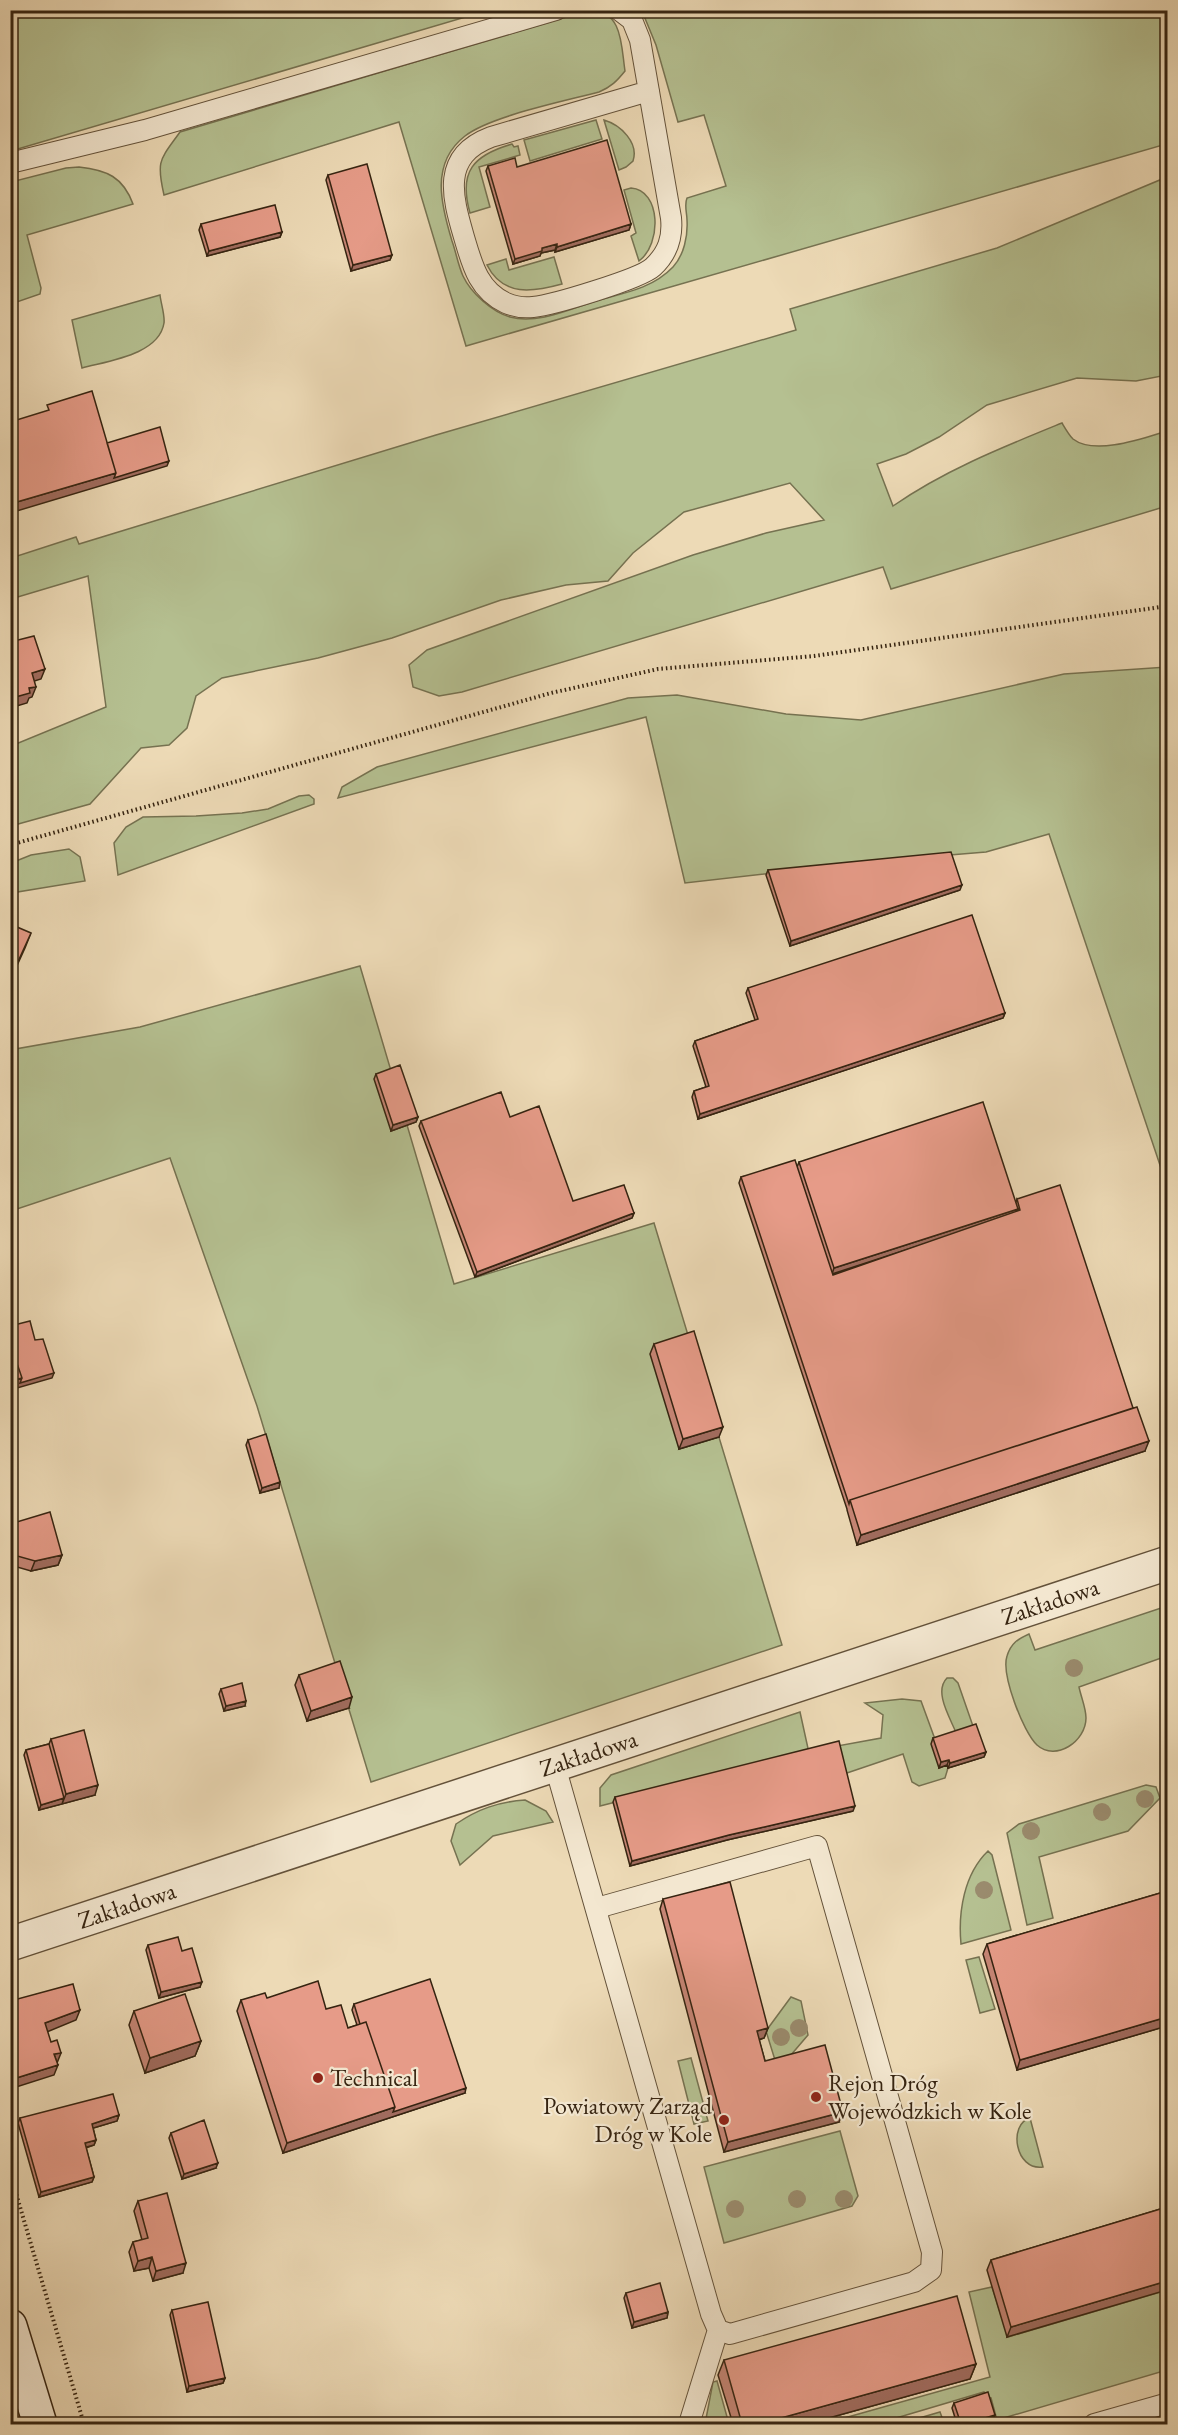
<svg xmlns="http://www.w3.org/2000/svg" width="1178" height="2435" font-family="'EB Garamond',serif">
<rect width="100%" height="100%" fill="#eddab6"/>
<filter id="stains"><feTurbulence type="fractalNoise" baseFrequency=".00333" numOctaves="4"/><feColorMatrix values="0 0 0 0 .2 0 0 0 0 .09 0 0 0 0 .02 0 0 0 .5 -.17"/></filter>
<radialGradient id="worn" r=".72"><stop offset=".6" stop-color="#630" stop-opacity="0"/><stop offset="1" stop-color="#630" stop-opacity=".3"/></radialGradient>
<path fill="#b5c091" stroke="#767251" stroke-width="1.5" d="M 11,10 L 486,10 L 486,11 L 11,151 Z
M 590,10 C 623,11 621,45 625,71 C 617,81 611,87 599,92 C 565,101 491,116 465,136 C 430,163 441,205 452,241 C 456,252 458,265 463,276 C 471,293 492,312 510,317 C 538,325 572,308 599,300 C 625,293 653,288 673,267 C 684,255 688,236 687,220 C 687,213 684,205 687,198 L 726,186 L 704,115 L 678,122 L 656,45 L 642,11 L 1167,11 L 1167,131 L 1163,145 L 466,346 L 399,122 L 164,195 C 156,160 160,160 180,132 Z
M 596,120 L 602,139 L 530,161 L 524,140 Z
M 604,120 C 621,125 639,143 633,161 L 626,167 L 619,170 Z
M 512,144 L 514,147 L 518,146 L 520,155 L 479,167 L 490,207 L 470,213 C 458,171 474,155 512,144 Z
M 79,167 C 107,170 123,177 133,204 L 27,235 L 41,288 L 40,294 L 11,304 L 11,182 L 66,168 Z
M 1167,177 L 1167,375 L 1136,381 L 1077,378 L 987,405 L 939,437 L 906,454 L 877,464 L 893,506 C 945,470 1003,447 1062,423 C 1065,428 1069,435 1073,439 C 1095,456 1144,438 1167,431 L 1167,506 L 891,589 L 883,567 L 462,692 L 439,696 L 413,687 L 409,665 L 427,650 L 693,555 L 766,533 L 824,520 L 790,483 L 684,512 L 633,553 L 608,581 L 566,585 L 501,600 L 392,638 L 318,658 L 222,678 L 196,696 L 187,728 L 169,745 L 141,748 L 90,804 L 11,826 L 11,746 L 106,707 L 88,576 L 11,599 L 11,558 L 76,537 L 79,544 L 436,435 L 796,330 L 790,309 L 997,248 Z
M 631,188 C 661,190 662,244 639,261 L 631,236 L 636,233 L 624,190 Z
M 554,257 L 562,284 C 533,292 503,297 487,265 L 506,259 L 509,270 Z
M 160,295 C 161,304 165,315 164,323 C 159,355 107,361 82,368 L 72,320 Z
M 1167,667 L 1167,1186 L 1049,834 L 986,852 L 889,860 L 685,883 L 646,717 L 338,798 L 342,787 L 377,767 L 628,698 L 677,695 L 786,714 L 861,720 L 1064,674 Z
M 309,795 L 314,799 L 314,804 L 118,875 L 114,843 L 126,827 L 143,817 L 196,816 L 242,813 L 268,809 L 299,796 Z
M 69,849 L 80,857 L 85,881 L 11,893 L 11,863 L 31,855 Z
M 360,966 L 454,1284 L 654,1223 L 782,1645 L 371,1782 L 257,1406 L 170,1158 L 11,1211 L 10,1050 L 140,1027 Z
M 1167,1606 L 1167,1656 L 1079,1687 C 1081,1697 1086,1708 1086,1718 C 1086,1741 1056,1762 1037,1745 C 1023,1732 1001,1674 1007,1656 C 1011,1643 1018,1639 1029,1634 L 1035,1650 Z
M 947,1678 L 953,1678 L 958,1683 L 974,1729 L 957,1735 C 951,1719 933,1692 947,1678 Z
M 902,1699 L 921,1701 L 936,1742 L 939,1767 L 947,1765 L 948,1768 L 945,1778 L 919,1786 L 912,1782 L 903,1754 L 844,1774 L 837,1746 L 881,1738 L 883,1715 L 865,1703 Z
M 800,1712 L 809,1753 L 600,1806 L 600,1788 L 611,1775 Z
M 1146,1785 L 1156,1787 L 1160,1798 L 1128,1831 L 1039,1857 L 1053,1918 L 1027,1925 L 1007,1833 L 1019,1824 Z
M 525,1800 L 546,1811 L 553,1822 L 493,1836 L 460,1865 L 451,1841 L 456,1824 C 478,1809 498,1802 525,1800 Z
M 988,1851 L 992,1855 L 1011,1930 L 961,1944 C 958,1912 964,1874 988,1851 Z
M 979,1957 L 995,2009 L 980,2013 L 966,1960 Z
M 791,1997 L 801,2001 L 808,2035 L 790,2056 L 775,2060 L 766,2031 Z
M 691,2058 L 708,2121 L 694,2124 L 678,2061 Z
M 1030,2118 L 1043,2167 C 1015,2171 1008,2124 1030,2118 Z
M 840,2131 L 858,2196 L 852,2206 L 724,2243 L 704,2167 Z
M 992,2287 L 1008,2337 L 1167,2290 L 1167,2370 L 997,2420 L 991,2398 L 986,2397 L 984,2392 L 876,2424 L 823,2424 L 990,2377 L 969,2292 Z
M 717,2381 L 729,2424 L 705,2424 L 713,2382 Z
M 940,2412 L 943,2420 L 949,2424 L 899,2424 Z"/>
<g fill="none" stroke-linecap="round" stroke-linejoin="round">
<defs>
<path id="lane" d="M 619,10 L 632,20 L 640,40 L 671,218 C 673,238 668,253 653,267 C 640,279 553,305 533,307 C 524,308 515,307 506,303 C 478,290 472,264 464,237 C 452,196 441,156 491,137 L 649,91
M 10,163 L 145,130 L 556,10
M 555,1766 L 711,2314 L 718,2330 L 730,2334 L 914,2282 L 931,2270 L 932,2252 L 817,1846 L 597,1908
M 689,2424 L 718,2330
M 1094,2424 L 1168,2403"/>
<g id="street">
<path id="s1" d="M 10,1944 L 1168,1563"/>
</g>
<path id="secondary" d="M 10,2326 L 40,2424"/>
</defs>
<use href="#lane" stroke="#64523a" stroke-width="22"/>
<use href="#street" stroke="#64523a" stroke-width="36"/>
<use href="#secondary" stroke="#362411" stroke-width="36"/>
<path stroke="#362411" stroke-width="4" stroke-dasharray="1.5 3" stroke-linecap="butt" d="M 10,845 L 551,693 L 658,669 L 814,656 L 1168,606
M 10,2173 L 84,2424"/>
<use href="#lane" stroke="#f3e7d0" stroke-width="20"/>
<use href="#street" stroke="#f3e7d0" stroke-width="33"/>
<use href="#secondary" stroke="#f3e7d0" stroke-width="33"/>
</g>
<g fill="#9a8b6d">
<circle cx="1074" cy="1668" r="9"/>
<circle cx="1145" cy="1799" r="9"/>
<circle cx="1102" cy="1812" r="9"/>
<circle cx="1031" cy="1831" r="9"/>
<circle cx="984" cy="1890" r="9"/>
<circle cx="799" cy="2028" r="9"/>
<circle cx="781" cy="2037" r="9"/>
<circle cx="797" cy="2199" r="9"/>
<circle cx="844" cy="2199" r="9"/>
<circle cx="735" cy="2209" r="9"/>
</g>
<path fill="#c68575" stroke="#362411" stroke-width="1.5" fill-rule="evenodd" d="M 488,166 L 517,167 L 631,224 L 629,230 L 555,252 L 555,250 L 541,253 L 540,256 L 513,264 L 486,171 Z
M 328,175 L 392,255 L 390,260 L 351,271 L 326,180 Z
M 201,224 L 282,232 L 280,237 L 207,256 L 199,230 Z
M 768,870 L 960,890 L 790,946 L 766,875 Z
M 748,988 L 1005,1013 L 1003,1018 L 698,1119 L 692,1097 L 694,1091 L 706,1087 L 693,1046 L 695,1041 L 755,1020 L 746,993 Z
M 376,1074 L 418,1117 L 416,1122 L 391,1131 L 374,1079 Z
M 510,1117 L 573,1201 L 634,1213 L 632,1218 L 475,1277 L 419,1126 L 421,1121 Z
M 799,1162 L 1016,1202 L 1017,1199 L 1145,1451 L 857,1545 L 847,1510 L 847,1509 L 739,1183 L 741,1177 L 797,1167 ZM 924,1243 L 833,1275 L 833,1273 Z
M 654,1344 L 719,1437 L 679,1449 L 650,1354 Z
M 248,1440 L 279,1488 L 260,1493 L 246,1445 Z
M 10,1524 L 62,1555 L 58,1565 L 31,1571 L 10,1565 Z
M 299,1675 L 349,1708 L 307,1721 L 295,1685 Z
M 221,1689 L 245,1706 L 224,1711 L 219,1694 Z
M 933,1738 L 986,1752 L 984,1757 L 948,1768 L 947,1765 L 939,1768 L 931,1744 Z
M 51,1739 L 95,1795 L 39,1810 L 24,1755 L 26,1750 L 49,1744 Z
M 615,1797 L 853,1811 L 727,1840 L 630,1866 L 613,1802 Z
M 1167,1891 L 1167,2026 L 1017,2070 L 983,1954 L 987,1944 Z
M 663,1899 L 768,2028 L 764,2038 L 759,2040 L 765,2061 L 839,2122 L 724,2152 L 660,1909 Z
M 148,1945 L 182,1951 L 200,1987 L 159,1998 L 146,1950 Z
M 267,1998 L 348,2028 L 357,2025 L 352,2010 L 354,2004 L 465,2093 L 283,2153 L 237,2011 L 241,2000 Z
M 134,2011 L 201,2041 L 195,2056 L 145,2073 L 129,2025 Z
M 119,2115 L 117,2121 L 93,2128 L 96,2140 L 94,2145 L 86,2148 L 94,2177 L 92,2182 L 39,2197 L 18,2123 L 20,2118 Z
M 171,2133 L 216,2168 L 182,2179 L 169,2138 Z
M 138,2201 L 183,2273 L 153,2281 L 149,2268 L 134,2271 L 129,2252 L 133,2242 L 142,2240 L 134,2211 Z
M 1167,2207 L 1007,2337 L 987,2270 L 991,2260 Z
M 626,2293 L 668,2312 L 667,2318 L 632,2328 L 624,2298 Z
M 172,2310 L 225,2378 L 223,2383 L 187,2392 L 170,2315 Z
M 724,2360 L 976,2364 L 970,2379 L 807,2424 L 733,2424 L 718,2375 Z
M 954,2403 L 994,2420 L 980,2424 L 957,2424 L 952,2408 Z"/>
<path fill="#a16c5f" stroke="#362411" stroke-width="1.5" d="M 631,224 L 629,230 L 555,252 L 557,247 Z
M 282,232 L 280,237 L 207,256 L 209,251 Z
M 557,244 L 555,250 L 541,253 L 540,256 L 513,264 L 515,259 L 542,248 Z
M 392,255 L 390,260 L 351,271 L 353,265 Z
M 169,461 L 167,466 L 10,513 L 10,504 L 116,473 Z
M 45,669 L 41,679 L 28,683 L 32,673 Z
M 36,687 L 32,697 L 29,698 L 27,703 L 10,708 L 10,702 L 12,698 L 29,688 Z
M 962,885 L 960,890 L 790,946 L 791,941 Z
M 31,933 L 25,948 L 10,981 L 10,979 Z
M 1005,1013 L 1003,1018 L 698,1119 L 700,1114 Z
M 418,1117 L 416,1122 L 391,1131 L 393,1125 Z
M 1018,1209 L 1016,1214 L 832,1274 L 834,1268 Z
M 634,1213 L 632,1218 L 475,1277 L 477,1272 Z
M 54,1373 L 52,1378 L 10,1390 L 10,1381 L 22,1378 Z
M 723,1427 L 719,1437 L 679,1449 L 683,1439 Z
M 1149,1441 L 1145,1451 L 857,1545 L 861,1535 Z
M 280,1482 L 279,1488 L 260,1493 L 262,1488 Z
M 62,1555 L 58,1565 L 31,1571 L 35,1561 Z
M 17,1692 L 15,1698 L 10,1699 L 10,1694 Z
M 352,1697 L 349,1708 L 307,1721 L 311,1711 Z
M 246,1701 L 245,1706 L 224,1711 L 226,1706 Z
M 986,1752 L 984,1757 L 948,1768 L 950,1763 Z
M 949,1760 L 947,1765 L 939,1768 L 941,1762 Z
M 98,1785 L 95,1795 L 62,1804 L 66,1794 Z
M 64,1798 L 62,1804 L 39,1810 L 41,1805 Z
M 855,1806 L 853,1811 L 727,1840 L 630,1866 L 632,1861 L 729,1835 Z
M 202,1982 L 200,1987 L 159,1998 L 161,1992 Z
M 80,2010 L 76,2020 L 42,2034 L 45,2023 Z
M 1167,2017 L 1167,2026 L 1017,2070 L 1020,2060 Z
M 768,2028 L 764,2038 L 753,2041 L 757,2031 Z
M 201,2041 L 195,2056 L 145,2073 L 150,2058 Z
M 61,2053 L 57,2063 L 54,2054 Z
M 58,2065 L 54,2075 L 10,2089 L 10,2080 Z
M 466,2088 L 465,2093 L 283,2153 L 287,2143 L 395,2107 Z
M 843,2112 L 839,2122 L 724,2152 L 728,2142 Z
M 119,2115 L 117,2121 L 90,2129 L 92,2124 Z
M 96,2140 L 94,2145 L 83,2148 L 85,2143 Z
M 218,2163 L 216,2168 L 182,2179 L 184,2174 Z
M 94,2177 L 92,2182 L 39,2197 L 41,2192 Z
M 152,2257 L 149,2268 L 134,2271 L 138,2261 Z
M 186,2263 L 183,2273 L 153,2281 L 156,2271 Z
M 1167,2281 L 1167,2290 L 1007,2337 L 1011,2327 Z
M 668,2312 L 667,2318 L 632,2328 L 634,2322 Z
M 976,2364 L 970,2379 L 807,2424 L 759,2424 Z
M 225,2378 L 223,2383 L 187,2392 L 189,2386 Z
M 995,2415 L 994,2420 L 980,2424 L 965,2424 Z"/>
<path fill="#e69b88" stroke="#362411" stroke-width="1.5" d="M 607,140 L 631,224 L 557,247 L 557,244 L 542,248 L 542,251 L 515,259 L 488,166 L 515,158 L 517,167 Z
M 367,164 L 392,255 L 353,265 L 328,175 Z
M 275,205 L 282,232 L 209,251 L 201,224 Z
M 92,391 L 116,473 L 10,504 L 10,422 L 49,410 L 47,405 Z
M 160,427 L 169,461 L 114,478 L 116,473 L 107,443 Z
M 34,636 L 45,669 L 32,673 L 36,687 L 29,688 L 30,693 L 12,698 L 10,694 L 10,642 Z
M 951,852 L 962,885 L 791,941 L 768,870 Z
M 972,915 L 1005,1013 L 700,1114 L 694,1091 L 709,1086 L 695,1041 L 758,1019 L 748,988 Z
M 10,924 L 31,933 L 10,979 Z
M 400,1065 L 418,1117 L 393,1125 L 376,1074 Z
M 501,1092 L 510,1117 L 539,1106 L 573,1201 L 624,1185 L 634,1213 L 477,1272 L 421,1121 Z
M 983,1102 L 1018,1209 L 834,1268 L 799,1162 Z
M 795,1160 L 833,1275 L 1020,1210 L 1017,1199 L 1060,1185 L 1133,1408 L 850,1500 L 849,1504 L 741,1177 Z
M 30,1321 L 35,1340 L 43,1339 L 54,1373 L 20,1383 L 22,1378 L 10,1343 L 10,1326 Z
M 694,1331 L 723,1427 L 683,1439 L 654,1344 Z
M 10,1343 L 22,1378 L 10,1381 Z
M 1137,1407 L 1149,1441 L 861,1535 L 850,1500 Z
M 266,1434 L 280,1482 L 262,1488 L 248,1440 Z
M 50,1512 L 62,1555 L 35,1561 L 10,1554 L 10,1524 Z
M 340,1661 L 352,1697 L 311,1711 L 299,1675 Z
M 10,1669 L 17,1692 L 10,1694 Z
M 242,1683 L 246,1701 L 226,1706 L 221,1689 Z
M 976,1724 L 986,1752 L 950,1763 L 949,1760 L 941,1762 L 933,1738 Z
M 84,1730 L 98,1785 L 66,1794 L 51,1739 Z
M 839,1741 L 855,1806 L 729,1835 L 632,1861 L 615,1797 Z
M 49,1744 L 64,1798 L 41,1805 L 26,1750 Z
M 730,1882 L 768,2028 L 757,2031 L 765,2061 L 825,2045 L 843,2112 L 728,2142 L 663,1899 Z
M 1167,1891 L 1167,2017 L 1020,2060 L 987,1944 Z
M 178,1937 L 182,1951 L 192,1948 L 202,1982 L 161,1992 L 148,1945 Z
M 430,1979 L 466,2088 L 393,2112 L 395,2107 L 366,2022 L 360,2024 L 354,2004 Z
M 318,1981 L 326,2009 L 341,2005 L 348,2028 L 366,2022 L 395,2107 L 287,2143 L 241,2000 L 265,1993 L 267,1998 Z
M 73,1984 L 80,2010 L 45,2023 L 51,2042 L 57,2040 L 61,2053 L 54,2054 L 58,2065 L 10,2080 L 10,2001 Z
M 185,1994 L 201,2041 L 150,2058 L 134,2011 Z
M 113,2094 L 119,2115 L 92,2124 L 96,2140 L 85,2143 L 94,2177 L 41,2192 L 20,2118 Z
M 204,2120 L 218,2163 L 184,2174 L 171,2133 Z
M 167,2193 L 186,2263 L 156,2271 L 152,2257 L 138,2261 L 133,2242 L 148,2238 L 138,2201 Z
M 1167,2207 L 1167,2281 L 1011,2327 L 991,2260 Z
M 660,2283 L 668,2312 L 634,2322 L 626,2293 Z
M 957,2296 L 976,2364 L 759,2424 L 742,2424 L 724,2360 Z
M 208,2302 L 225,2378 L 189,2386 L 172,2310 Z
M 988,2392 L 995,2415 L 965,2424 L 961,2424 L 954,2403 Z"/>
<g fill="#8f2418" stroke="#f3e7d0" stroke-width="2">
<circle cx="318" cy="2078" r="6"/>
<circle cx="816" cy="2097" r="6"/>
<circle cx="724" cy="2120" r="6"/>
</g>
<g text-anchor="middle" stroke-width="4.5" stroke-linejoin="round" paint-order="stroke">
<g font-size="24" fill="#362411" stroke="#f3e7d0">
<text dy="8" stroke="none"><textPath href="#s1" startOffset="1095">Zakładowa</textPath></text>
<text dy="8" stroke="none"><textPath href="#s1" startOffset="609">Zakładowa</textPath></text>
<text dy="8" stroke="none"><textPath href="#s1" startOffset="123">Zakładowa</textPath></text>
</g>
<g font-size="24" fill="#362411" stroke="#f3e7d0" text-anchor="start">
<text x="330" y="2086">Technical</text>
<text x="828" y="2091">Rejon Dróg<tspan x="828" dy="28">Wojewódzkich w Kole</tspan></text>
<text x="712" y="2114" text-anchor="end">Powiatowy Zarząd<tspan x="712" dy="28">Dróg w Kole</tspan></text>
</g>
</g>
<rect width="1178" height="2435" fill="none" stroke="#eddab6" stroke-width="36"/>
<rect x="12" y="12" width="1154" height="2411" fill="none" stroke="#362411" stroke-width="3"/>
<rect x="18" y="18" width="1142" height="2399" fill="none" stroke="#362411" stroke-width="1.5"/>
<rect width="100%" height="100%" filter="url(#stains)"/>
<rect width="100%" height="100%" fill="url(#worn)"/>
</svg>
